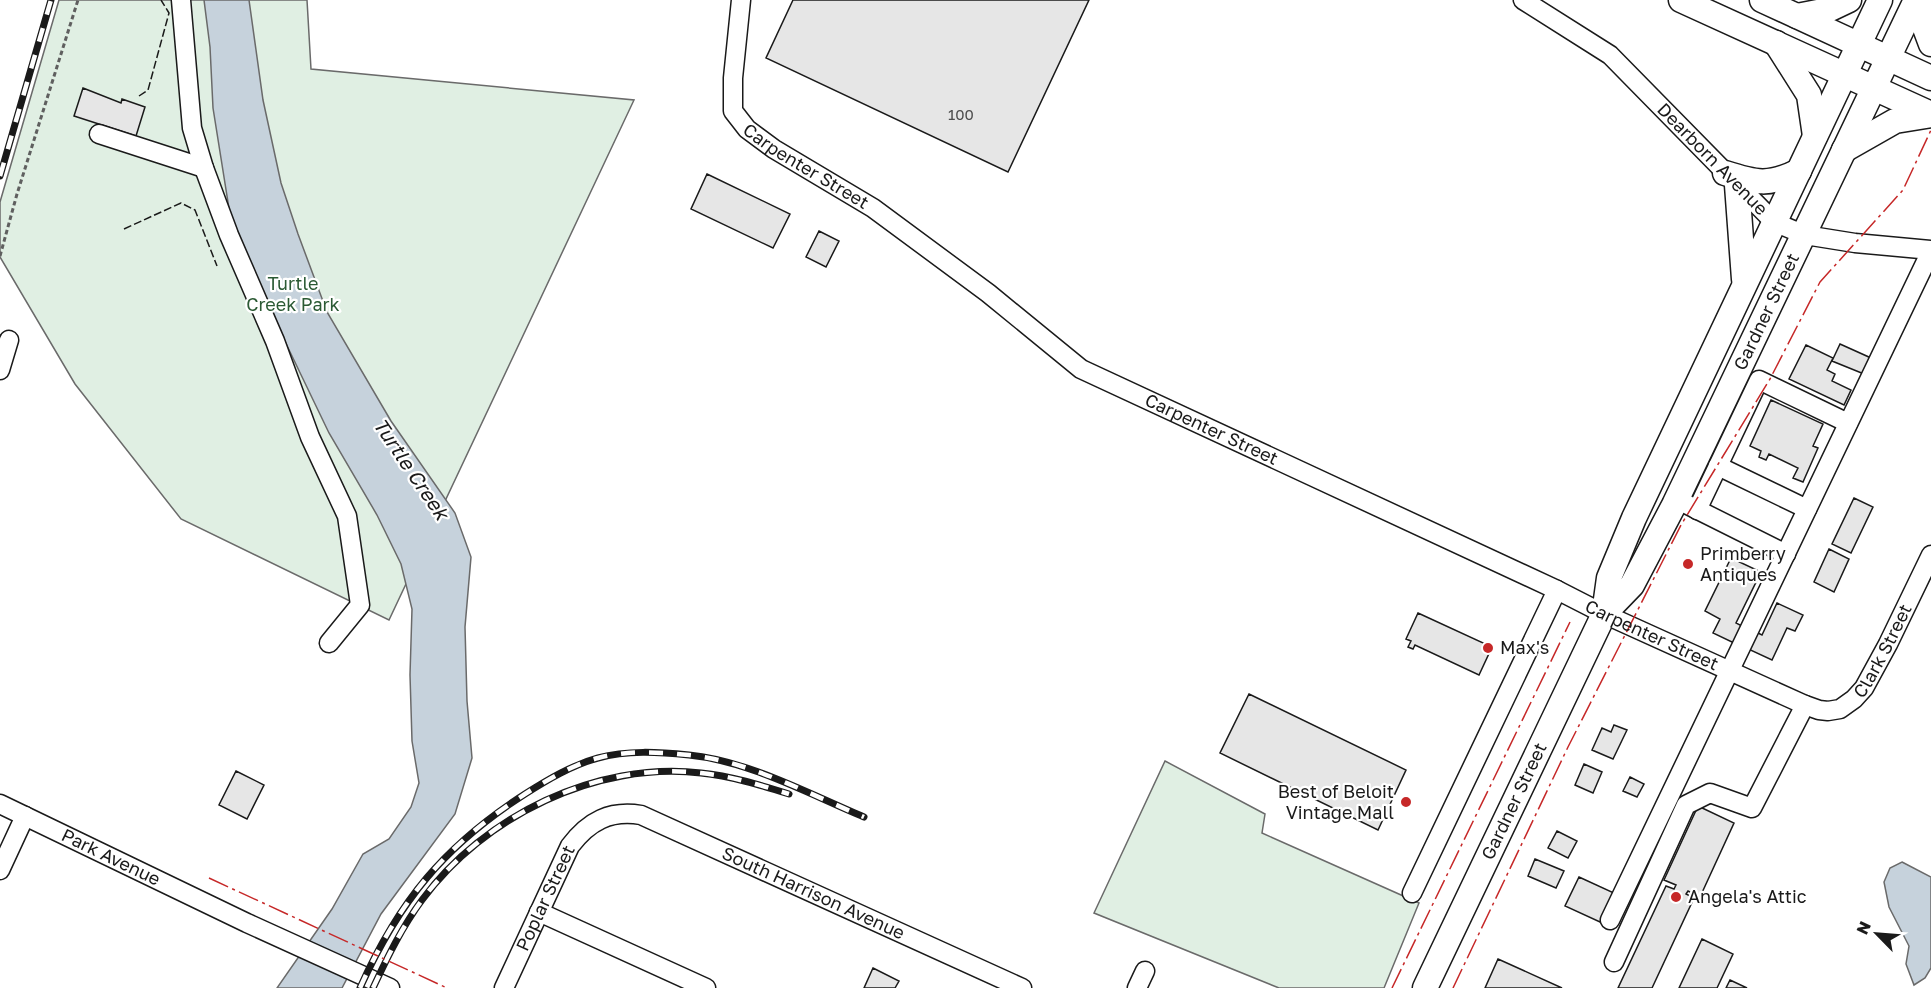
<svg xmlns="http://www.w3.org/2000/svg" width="1931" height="988" font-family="'Golos Text',sans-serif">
<rect width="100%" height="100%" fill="#fff"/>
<path fill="#e0efe3" stroke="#6a6a6a" stroke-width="1.5" d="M 59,0 L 307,0 L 311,69 L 634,100 L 389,620 L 181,519 L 75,384 L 0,257 L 0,202 Z
M 1165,761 L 1265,814 L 1262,833 L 1419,903 L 1384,988 L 1279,988 L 1094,913 Z"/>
<path fill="#c6d2dc" stroke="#6a6a6a" stroke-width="1.5" d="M 204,0 L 249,0 L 263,100 L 281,183 L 298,234 L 327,312 L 391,421 L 455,513 L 471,557 L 465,627 L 467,701 L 472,758 L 455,814 L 381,914 L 342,988 L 277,988 L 332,909 L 363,854 L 389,839 L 411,807 L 419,783 L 412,741 L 410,675 L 412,609 L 401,564 L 377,515 L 329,433 L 279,329 L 231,221 L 213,108 L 210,47 Z
M 1902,862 L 1931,877 L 1931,968 L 1925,978 L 1914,985 L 1906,964 L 1909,946 L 1889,907 L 1884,882 L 1890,868 Z"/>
<path fill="#e6e6e6" stroke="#1a1a1a" stroke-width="1.5" d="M 793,0 L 1089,0 L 1008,172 L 766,58 Z
M 83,88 L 121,103 L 122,99 L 145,107 L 136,136 L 74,116 Z
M 707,174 L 790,214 L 773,248 L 691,209 Z
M 819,231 L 839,241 L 826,267 L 806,257 Z
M 1840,344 L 1871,358 L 1864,374 L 1832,361 Z
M 1806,345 L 1833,358 L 1827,370 L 1835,374 L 1832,381 L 1851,390 L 1844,405 L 1789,379 Z
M 1771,400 L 1823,424 L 1813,446 L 1818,448 L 1803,482 L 1793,478 L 1798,468 L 1769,454 L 1766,460 L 1759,457 L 1761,451 L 1750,446 Z
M 1854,498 L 1873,507 L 1851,553 L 1832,544 Z
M 1829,549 L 1849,559 L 1834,592 L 1814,582 Z
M 1731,558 L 1761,572 L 1736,623 L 1742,626 L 1734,643 L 1713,633 L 1720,619 L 1705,611 Z
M 1777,603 L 1803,615 L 1795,631 L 1787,628 L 1772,660 L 1746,648 L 1754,631 L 1762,635 Z
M 1418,613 L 1492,647 L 1479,675 L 1415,645 L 1413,649 L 1408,647 L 1411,641 L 1406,639 Z
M 1249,694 L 1406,770 L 1378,830 L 1220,753 Z
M 1614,725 L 1627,730 L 1613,759 L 1592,750 L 1602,728 L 1611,732 Z
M 1584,764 L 1602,772 L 1593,793 L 1575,785 Z
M 236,771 L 264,785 L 247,819 L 219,805 Z
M 1630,777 L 1644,784 L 1637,797 L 1623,791 Z
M 1698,806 L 1734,823 L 1700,897 L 1688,891 L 1686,894 L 1694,898 L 1652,988 L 1618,988 L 1666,886 L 1674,889 L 1676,885 L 1664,880 Z
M 1557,831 L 1577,841 L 1568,858 L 1548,848 Z
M 1535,859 L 1564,871 L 1556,888 L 1528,876 Z
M 1579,877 L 1614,893 L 1600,922 L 1565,906 Z
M 1702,939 L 1733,954 L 1717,988 L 1679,988 Z
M 1498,959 L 1562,988 L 1485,988 Z
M 873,968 L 899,981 L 895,988 L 864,988 Z
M 1730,980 L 1747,988 L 1726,988 Z"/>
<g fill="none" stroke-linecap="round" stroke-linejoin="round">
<defs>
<g id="minor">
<path d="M 181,0 L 192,128 L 204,168 L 229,235 L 275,341 L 310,437 L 347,516 L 360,605 L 329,643"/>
<path id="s1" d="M 741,0 L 733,78 L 733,111 L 747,129 L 774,149 L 873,208 L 988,293 L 1081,369 L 1557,590 L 1604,614 L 1805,705 L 1819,710 L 1828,711 L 1840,709 L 1854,699 L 1864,688 L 1888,644 L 1931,555"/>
<path id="s2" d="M 1523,0 L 1610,55 L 1774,222 L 1805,235 L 1855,243 L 1931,250"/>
<path d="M 99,134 L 204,168"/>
<path d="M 0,370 L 9,340"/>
<path d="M 1718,466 L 1807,509"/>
<path d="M 1686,504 L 1786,554"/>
<path d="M 1697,510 L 1759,380 L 1848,423"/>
<path id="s3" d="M 0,804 L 247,923 L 390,988"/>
<path d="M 0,870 L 25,816"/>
<path d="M 1412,893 L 1557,590"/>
<path d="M 539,912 L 706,988"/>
<path d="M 1610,920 L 1931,251"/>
<path d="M 1614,962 L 1686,805 L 1710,793 L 1752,808 L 1805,705"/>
<path id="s4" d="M 504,988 L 570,846 C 589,821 610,810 641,815 L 1022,988"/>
<path d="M 1137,988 L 1145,971"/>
</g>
<g id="major">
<path d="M 1681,0 L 1931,114"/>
<path d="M 1762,0 L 1931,78"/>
<path d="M 1924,0 L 1925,28 L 1931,44"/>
<path d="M 1797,16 L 1828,10 L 1849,0"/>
<path d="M 1776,43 L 1809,95 L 1815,136"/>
<path d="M 1844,150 L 1895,121 L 1931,115"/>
<path d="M 1725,173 C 1756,183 1769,186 1799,171"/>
<path d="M 1737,185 L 1744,279"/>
<path id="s5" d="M 1604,614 L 1632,585 L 1674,505 L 1916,0"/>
<path id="s6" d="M 1425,988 L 1604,614 L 1609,578 L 1634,518 L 1880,0"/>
</g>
</defs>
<use href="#minor" stroke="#1a1a1a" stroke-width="21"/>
<use href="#major" stroke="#1a1a1a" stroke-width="27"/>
<path stroke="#5f5f5f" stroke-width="3" stroke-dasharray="4.5 3" stroke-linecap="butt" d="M 0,256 L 17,194 L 78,0"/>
<use href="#minor" stroke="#fff" stroke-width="18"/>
<use href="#major" stroke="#fff" stroke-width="24"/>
<defs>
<path id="rail" d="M 0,176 L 51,0
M 360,988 C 399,901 444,846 525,794 C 547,780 572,765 598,758 C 627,750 659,752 689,755 C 749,761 809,794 864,817
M 373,988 C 387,958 402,927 422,900 C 484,816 596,761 701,773 C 731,776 760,785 789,794"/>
</defs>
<use href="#rail" stroke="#1a1a1a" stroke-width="7"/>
<use href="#rail" stroke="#fff" stroke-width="4.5" stroke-dasharray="14" stroke-linecap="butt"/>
<path stroke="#1a1a1a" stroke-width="1.5" stroke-dasharray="8 3" stroke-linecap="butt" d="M 139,96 L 148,90 L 169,13 L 161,0
M 124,229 L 181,203 L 195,210 L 217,266"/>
<path stroke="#c62828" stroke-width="1.5" stroke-dasharray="21 4.5 3 4.5" stroke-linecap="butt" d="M 209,878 L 447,988
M 1392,988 L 1570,622
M 1453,988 L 1568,747 L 1681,525 L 1770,379 L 1820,282 L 1903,190 L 1931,130"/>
</g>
<g fill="#c62828" stroke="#fff" stroke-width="2">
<circle cx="1688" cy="564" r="6"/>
<circle cx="1488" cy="648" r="6"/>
<circle cx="1406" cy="802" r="6"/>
<circle cx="1676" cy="897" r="6"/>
</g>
<g text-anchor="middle" stroke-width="4.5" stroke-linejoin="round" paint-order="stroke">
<g font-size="15" fill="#4d4d4d">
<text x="961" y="120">100</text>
</g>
<g font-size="18" fill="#1a1a1a" stroke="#fff">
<text dy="6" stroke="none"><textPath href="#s2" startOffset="249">Dearborn Avenue</textPath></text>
<text dy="6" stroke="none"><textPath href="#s1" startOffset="204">Carpenter Street</textPath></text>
<text dy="6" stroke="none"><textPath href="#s5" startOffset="345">Gardner Street</textPath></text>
<text dy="6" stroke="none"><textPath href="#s1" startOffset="690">Carpenter Street</textPath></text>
<text dy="6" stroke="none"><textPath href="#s1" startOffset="1176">Carpenter Street</textPath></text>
<text dy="6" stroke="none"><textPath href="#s1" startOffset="1454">Clark Street</textPath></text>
<text dy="6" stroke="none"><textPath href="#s6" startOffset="207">Gardner Street</textPath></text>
<text dy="6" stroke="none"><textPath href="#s3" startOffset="123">Park Avenue</textPath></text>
<text dy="6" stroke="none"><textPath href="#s4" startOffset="428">South Harrison Avenue</textPath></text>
<text dy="6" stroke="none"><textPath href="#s4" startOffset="99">Poplar Street</textPath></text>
</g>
<g font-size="18" fill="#2b5a34" stroke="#fff">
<text x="293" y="290">Turtle<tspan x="293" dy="21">Creek Park</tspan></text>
</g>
<g font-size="18" fill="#1a1a1a" stroke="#fff" text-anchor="start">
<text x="1700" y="560">Primberry<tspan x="1700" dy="21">Antiques</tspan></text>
<text x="1500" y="654">Max's</text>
<text x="1394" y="798" text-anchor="end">Best of Beloit<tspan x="1394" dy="21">Vintage Mall</tspan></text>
<text x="1688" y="903">Angela's Attic</text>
</g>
<g font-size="20" font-style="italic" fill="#1a1a1a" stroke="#fff">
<text transform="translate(411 469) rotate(56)" y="7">Turtle Creek</text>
</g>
</g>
<g transform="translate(1877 934) rotate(295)" stroke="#ffffff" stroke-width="4.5" paint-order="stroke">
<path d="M0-4.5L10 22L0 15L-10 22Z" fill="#1a1a1a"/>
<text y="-9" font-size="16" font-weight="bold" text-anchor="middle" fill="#1a1a1a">N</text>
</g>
</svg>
